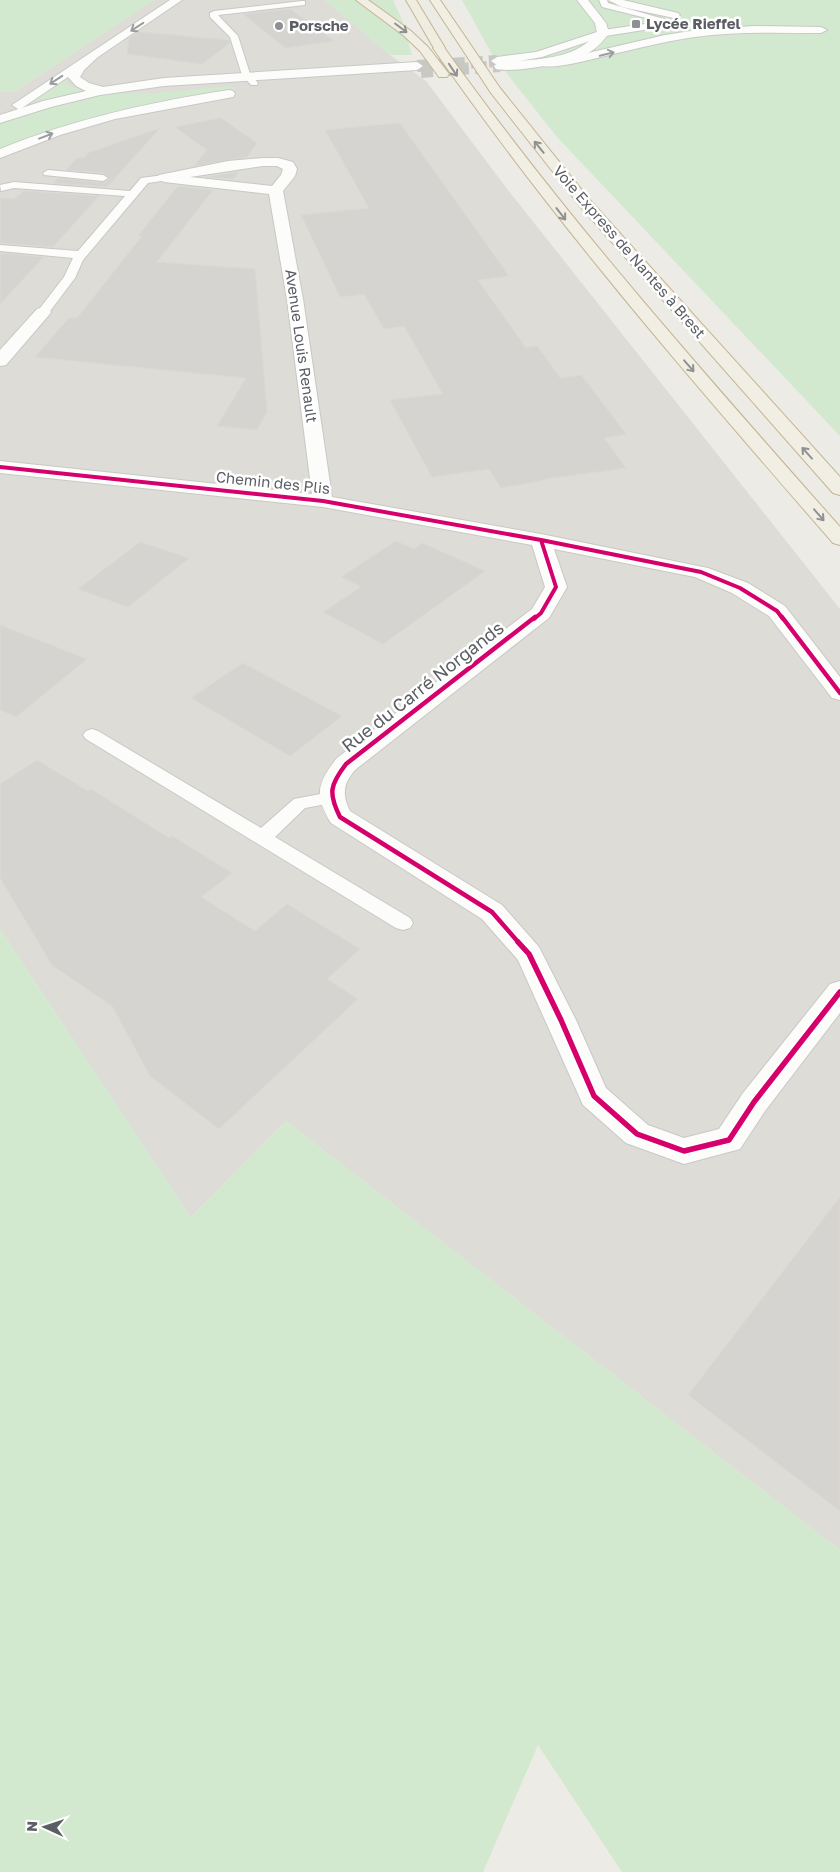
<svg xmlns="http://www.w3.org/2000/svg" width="840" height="1872" font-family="'Golos Text',sans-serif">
<rect width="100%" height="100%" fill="#ecebe5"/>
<path fill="#dddcd6" d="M 154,0 L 325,0 L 390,55 L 426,81 L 508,190 L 840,609 L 840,1550 L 286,1121 L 191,1217 L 0,929 L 0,91 L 14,92 Z"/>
<path fill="#d2e9cf" d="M 0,0 L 154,0 L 14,92 L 0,91 Z
M 325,0 L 393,0 L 402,20 L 412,55 L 390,55 Z
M 462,0 L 840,0 L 840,436 L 557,137 L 493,56 Z
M 65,80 L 70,86 L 85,91 L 27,105 Z
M 231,86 L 235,89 L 170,99 L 106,115 L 0,150 L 0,124 L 17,116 L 100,94 L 155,93 Z
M 0,929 L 191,1217 L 286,1121 L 840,1550 L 840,1872 L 622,1872 L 538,1745 L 483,1872 L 0,1872 Z"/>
<path fill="#d5d4d0" stroke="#dcd9d4" d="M 290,9 L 334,41 L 285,48 L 243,14 Z
M 139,32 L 229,40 L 230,43 L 202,64 L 127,54 L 129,38 Z
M 221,118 L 257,143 L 247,157 L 194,166 L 207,150 L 175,127 Z
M 400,123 L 509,276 L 478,280 L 526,348 L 537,346 L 560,378 L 581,375 L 589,385 L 626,434 L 604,438 L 626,468 L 545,479 L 546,480 L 501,488 L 489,469 L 432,477 L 390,400 L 443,394 L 404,326 L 384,329 L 364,294 L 340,297 L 301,215 L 369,208 L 325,130 Z
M 160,128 L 107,187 L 53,183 L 58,178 L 104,183 L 110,179 L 104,173 L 66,170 L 77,158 L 84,158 L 88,153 Z
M 238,172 L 234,179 L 205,177 Z
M 178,186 L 213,190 L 157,262 L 255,269 L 267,412 L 257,430 L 217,426 L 246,378 L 35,357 L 69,318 L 77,318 L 142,236 L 138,236 Z
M 24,191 L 99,196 L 53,247 L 0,243 L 0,198 L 14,199 Z
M 0,253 L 44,257 L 0,304 Z
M 396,541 L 414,549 L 422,543 L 485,571 L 383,644 L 323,612 L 361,587 L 341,577 Z
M 140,542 L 189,558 L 128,607 L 78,589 Z
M 0,625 L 87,659 L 16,717 L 0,710 Z
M 243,663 L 342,716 L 290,756 L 191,698 Z
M 37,760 L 88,791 L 91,789 L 169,838 L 172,836 L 232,873 L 201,897 L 255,931 L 287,904 L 360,949 L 327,979 L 358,999 L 219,1129 L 150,1076 L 112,1006 L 52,965 L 0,878 L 0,784 Z
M 840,1197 L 840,1511 L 688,1395 Z"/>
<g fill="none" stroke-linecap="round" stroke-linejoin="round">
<path stroke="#c8c8c5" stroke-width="12" stroke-dasharray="12 6" stroke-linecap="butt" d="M 417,66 L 497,61"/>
<path stroke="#c8c8c5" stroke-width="12" stroke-dasharray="12 6" stroke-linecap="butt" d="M 421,72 L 500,66"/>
<defs>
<path id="service" d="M 599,0 L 607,0 L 608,3 L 678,23 L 674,25 L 602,7 Z
M 302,1 L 305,1 L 305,5 L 218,15 L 238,36 L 250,74 L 258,83 L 257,85 L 251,85 L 242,75 L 230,37 L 210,17 L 210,13 L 214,11 Z
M 48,170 L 103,175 L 108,178 L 103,181 L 44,175 L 43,173 Z
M 164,175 L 168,176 L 168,180 L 148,183 L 83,260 L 75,278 L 47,315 L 39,315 L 37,312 L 64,277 L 73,258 L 0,251 L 0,245 L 78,251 L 125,196 L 14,188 L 1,191 L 0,185 L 14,182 L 130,191 L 141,178 Z
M 92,729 L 98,731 L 261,828 L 294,799 L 331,792 L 337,794 L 340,798 L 337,802 L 305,808 L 275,837 L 410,918 L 413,923 L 410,928 L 403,930 L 396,928 L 86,739 L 83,735 L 86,731 Z"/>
<path id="minor" d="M 263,158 L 278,158 L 293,162 L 297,169 L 295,176 L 283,191 L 303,299 L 332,497 L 541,534 L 708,568 L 748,583 L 785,606 L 840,677 L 840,700 L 832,698 L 769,616 L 732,593 L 695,577 L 554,549 L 567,587 L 549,618 L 355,770 C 343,784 342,795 350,811 L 502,905 L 539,947 L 576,1020 L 606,1088 L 648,1125 L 684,1138 L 719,1129 L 743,1093 L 830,984 L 840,981 L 840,1013 L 765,1111 L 740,1149 L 684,1164 L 626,1143 L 583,1105 L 518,960 L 482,919 L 331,823 C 314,795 317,783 337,758 L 532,609 L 545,587 L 532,545 L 323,507 L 0,473 L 0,461 L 312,494 L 287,299 L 269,194 L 164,182 L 157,178 L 159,175 L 228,161 ZM 263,166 L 277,166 L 283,169 L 281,175 L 272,186 L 190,177 Z
M 43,307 L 49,309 L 51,312 L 49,315 L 6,365 L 0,366 L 0,350 L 37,309 Z"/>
<path id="tertiary" d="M 608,0 L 623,0 L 678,13 L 680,15 L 674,18 L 622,7 Z
M 666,21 L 670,22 L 672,24 L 670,26 L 605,36 L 542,57 L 497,65 L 491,61 L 497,57 L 536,52 L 603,30 Z
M 754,26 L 821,27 L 827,30 L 821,33 C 779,33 737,31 695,37 C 665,41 635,49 605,56 C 592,59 544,73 535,63 L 541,59 L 575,56 L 665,35 L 697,30 Z"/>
<path id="secondary" d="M 170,0 L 182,0 L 98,57 L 84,70 L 80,77 L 89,83 L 103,87 L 164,78 L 417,62 L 423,66 L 417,70 L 164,86 L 100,95 L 51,107 L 0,123 L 0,115 L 43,101 L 86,91 L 76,86 L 68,77 L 22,108 L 18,109 L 12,105 Z
M 577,0 L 588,0 L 606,23 L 609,33 C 603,41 598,47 590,52 C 573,63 515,73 496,69 L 494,66 C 499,61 509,62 516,61 C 545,59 578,57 597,33 L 595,23 Z
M 229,90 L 233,91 L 235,94 L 233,97 L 115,119 L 60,135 L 0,158 L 0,149 C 74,119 150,102 229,90 Z"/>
<path id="trunk" d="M 356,0 L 368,0 L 411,31 L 428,47 L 449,74 L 447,77 L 439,77 L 420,51 L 403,35 Z
M 430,0 L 440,0 L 500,88 L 589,199 L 840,477 L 840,495 L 833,493 L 579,205 L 491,93 Z
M 439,45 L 443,46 C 564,216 702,371 840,527 L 840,545 L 833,543 C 693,382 555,224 433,48 Z"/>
<path id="motorway" d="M 406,0 L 416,0 L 445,48 L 443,50 L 435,50 Z"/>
</defs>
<use href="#service" stroke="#c8c8c6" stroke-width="2"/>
<use href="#minor" stroke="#c8c8c6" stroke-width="2"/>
<use href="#tertiary" stroke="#c8c8c6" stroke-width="2"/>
<use href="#secondary" stroke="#c8c9c7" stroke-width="2"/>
<use href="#trunk" stroke="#c4b592" stroke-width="2"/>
<use href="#motorway" stroke="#c4b592" stroke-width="2"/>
<use href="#service" fill="#fcfcfb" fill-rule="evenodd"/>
<use href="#minor" fill="#fcfcfb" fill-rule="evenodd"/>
<use href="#tertiary" fill="#fcfcfb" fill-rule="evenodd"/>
<use href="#secondary" fill="#fcfcfb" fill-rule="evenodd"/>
<use href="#trunk" fill="#f1eee4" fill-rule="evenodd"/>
<use href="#motorway" fill="#efece0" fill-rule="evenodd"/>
<defs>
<path id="cycleway-far2" d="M 0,467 L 323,501 L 541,540 L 701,572 L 740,588 L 777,611 L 783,619
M 534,619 L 541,613 L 556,587 L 541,540"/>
<path id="cycleway-far1" d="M 782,617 L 840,693
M 519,943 L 492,912 L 340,817 C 328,793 330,785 346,764 L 535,617"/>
<path id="cycleway" d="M 518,942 L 529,954 L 561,1020 L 594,1096 L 637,1134 L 684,1151 L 729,1140 L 754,1102 L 840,992"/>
</defs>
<use href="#cycleway-far2" stroke="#fff" stroke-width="6"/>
<use href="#cycleway-far1" stroke="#fff" stroke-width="7"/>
<use href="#cycleway" stroke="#fff" stroke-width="9"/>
<use href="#cycleway-far2" stroke="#d6006c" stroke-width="4"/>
<use href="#cycleway-far1" stroke="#d6006c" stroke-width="4.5"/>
<use href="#cycleway" stroke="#d6006c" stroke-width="5.5"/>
</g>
<defs><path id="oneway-shaft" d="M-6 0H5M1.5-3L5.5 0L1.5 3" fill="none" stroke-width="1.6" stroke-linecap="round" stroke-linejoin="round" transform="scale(1.25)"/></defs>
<g stroke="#9b9ea0">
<use href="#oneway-shaft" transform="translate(137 27) rotate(147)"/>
<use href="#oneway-shaft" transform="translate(607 54) rotate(-14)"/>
<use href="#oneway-shaft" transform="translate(56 80) rotate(147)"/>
<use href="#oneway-shaft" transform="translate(46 136) rotate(-21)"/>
</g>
<g stroke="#909191">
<use href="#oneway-shaft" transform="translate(401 28) rotate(37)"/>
<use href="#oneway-shaft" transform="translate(453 70) rotate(56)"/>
<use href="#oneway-shaft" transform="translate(539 147) rotate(-129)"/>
<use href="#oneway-shaft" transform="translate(561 214) rotate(52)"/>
<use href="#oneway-shaft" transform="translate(689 366) rotate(49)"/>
<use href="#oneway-shaft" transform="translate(807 453) rotate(-132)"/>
<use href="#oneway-shaft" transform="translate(819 515) rotate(49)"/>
</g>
<g fill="#8e9091" stroke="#fff" stroke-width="2">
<rect x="631" y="19" width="10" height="10" rx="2.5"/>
<circle cx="279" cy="26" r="5"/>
</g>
<g text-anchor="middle" stroke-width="5" stroke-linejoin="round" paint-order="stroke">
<g font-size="15" font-weight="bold" fill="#5b5f64" stroke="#fff" text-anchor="start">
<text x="646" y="29">Lycée Rieffel</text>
<text x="289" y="31">Porsche</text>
</g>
<g font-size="15" fill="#5b5f64" stroke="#fff">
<text transform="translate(629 252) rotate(49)" y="5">Voie Express de Nantes à Brest</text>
<text transform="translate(301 346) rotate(82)" y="5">Avenue Louis Renault</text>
<text transform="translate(273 483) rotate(6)" y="5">Chemin des Plis</text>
</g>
<g font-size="18" fill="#5b5f64" stroke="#fff">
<text transform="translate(423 687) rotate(-38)" y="6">Rue du Carré Norgands</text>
</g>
</g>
<g transform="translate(45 1827) rotate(273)" stroke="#ffffff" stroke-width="4" paint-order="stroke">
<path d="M0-4L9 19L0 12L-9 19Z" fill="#5b5f64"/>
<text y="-8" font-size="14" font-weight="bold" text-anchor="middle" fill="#5b5f64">N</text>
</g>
</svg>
